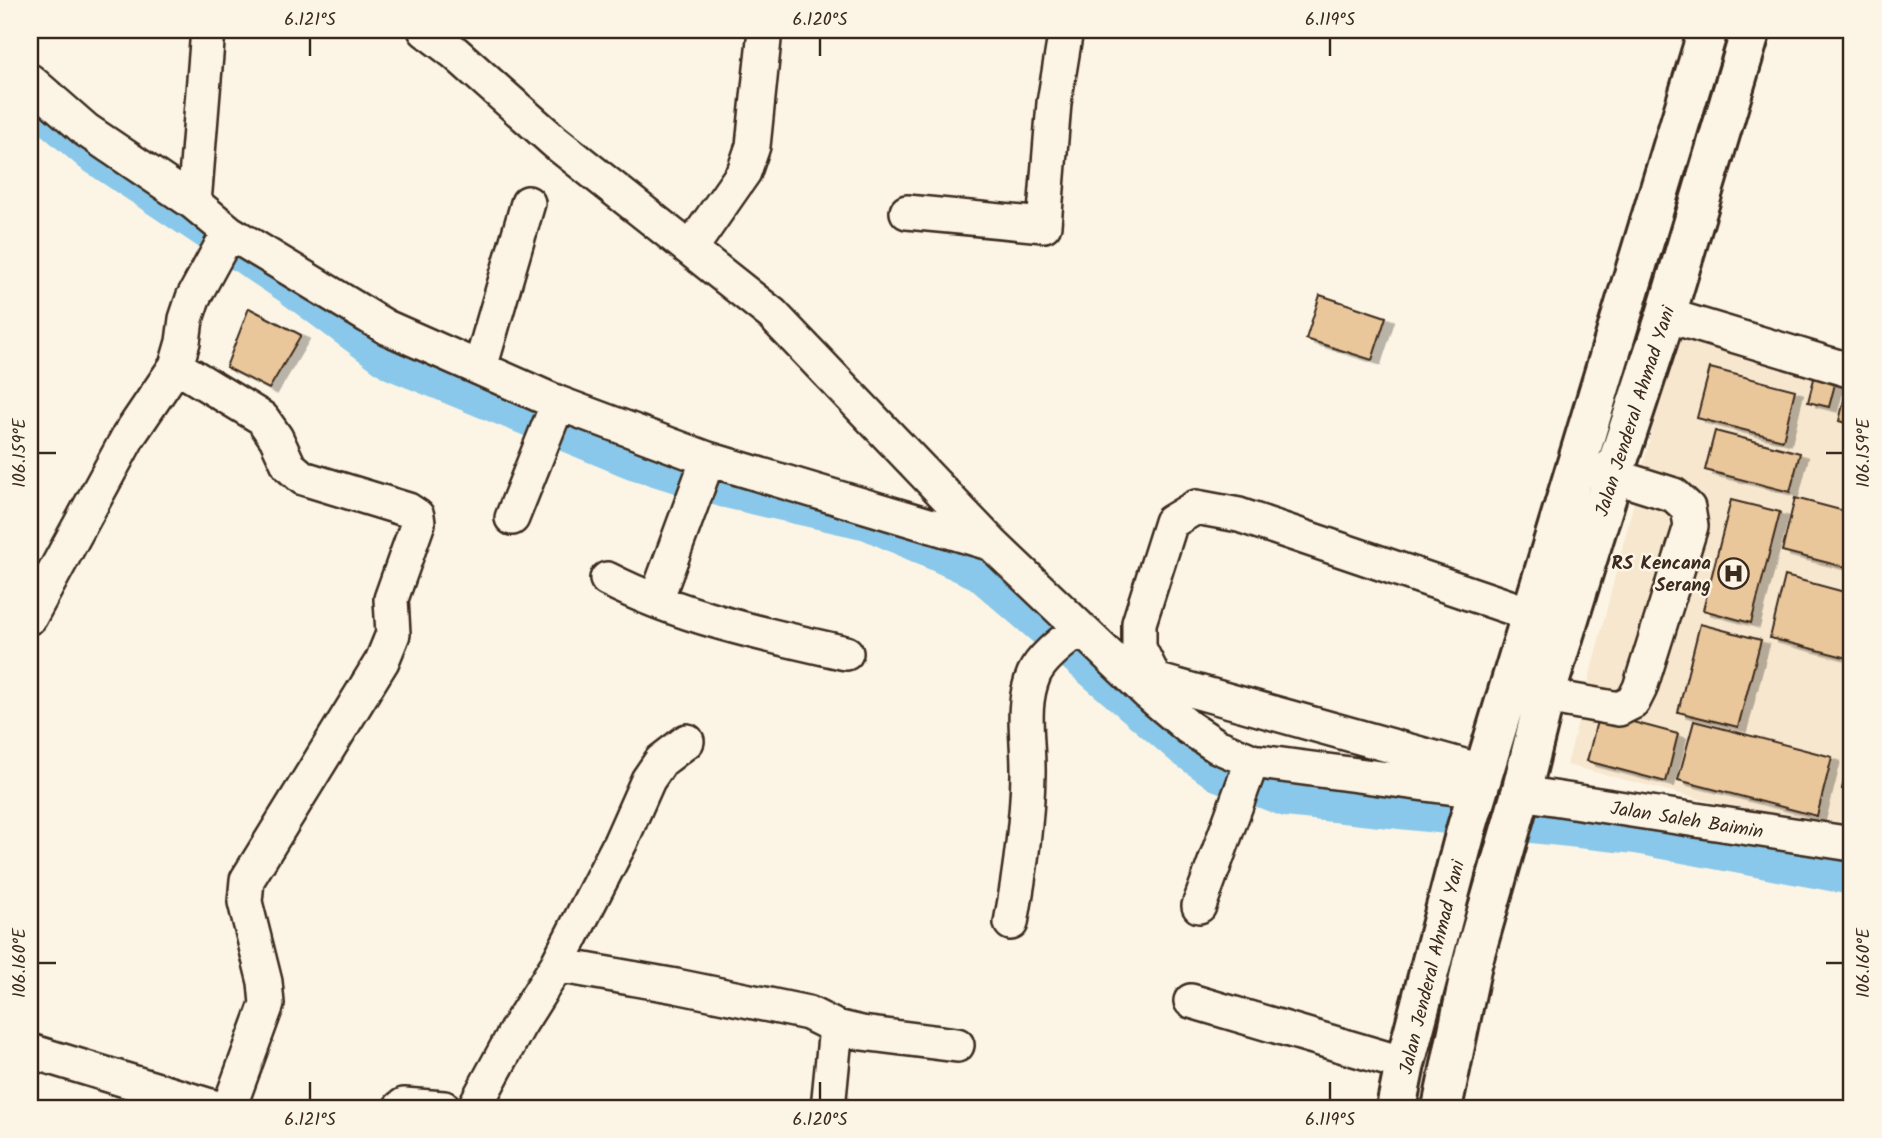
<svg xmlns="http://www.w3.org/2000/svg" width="1882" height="1138" font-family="Kalam,sans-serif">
<defs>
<filter id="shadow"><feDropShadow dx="8" dy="4.5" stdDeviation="0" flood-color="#0004"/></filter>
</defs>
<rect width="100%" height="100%" fill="#fcf5e5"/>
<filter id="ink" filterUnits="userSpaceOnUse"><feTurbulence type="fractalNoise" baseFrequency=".0143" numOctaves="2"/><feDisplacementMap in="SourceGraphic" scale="14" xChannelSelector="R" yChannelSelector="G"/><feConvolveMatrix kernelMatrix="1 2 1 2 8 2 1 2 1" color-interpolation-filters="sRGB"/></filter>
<g filter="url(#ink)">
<path fill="#f7e7cf" d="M 1676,336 L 1852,382 L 1852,838 L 1567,765 Z"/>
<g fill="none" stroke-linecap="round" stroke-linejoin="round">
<path stroke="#89c8ea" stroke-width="32" d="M 30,104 L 89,155 L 287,287 L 391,364 L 632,463 L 725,492 L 867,524 L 978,574 L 1182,750 L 1217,775 L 1286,801 L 1636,838 L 1852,879"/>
</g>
<path fill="#eac79b" stroke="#3b2a1e" stroke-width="2" filter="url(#shadow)" d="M 1320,295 L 1386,317 L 1372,360 L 1306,339 Z
M 249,308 L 301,335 L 269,389 L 226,367 Z
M 1710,368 L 1795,390 L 1783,440 L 1697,418 Z
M 1815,375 L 1836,380 L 1829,407 L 1808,402 Z
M 1847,388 L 1852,390 L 1852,425 L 1839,421 Z
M 1715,431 L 1800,453 L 1790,492 L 1705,470 Z
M 1795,498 L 1852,513 L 1852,569 L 1782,551 Z
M 1731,500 L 1780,512 L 1751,623 L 1703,610 Z
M 1785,576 L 1852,594 L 1852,659 L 1770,638 Z
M 1700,624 L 1761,640 L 1738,727 L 1678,712 Z
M 1599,713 L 1678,734 L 1666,782 L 1587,761 Z
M 1694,721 L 1832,757 L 1817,816 L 1678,780 Z
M 1852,748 L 1852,792 L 1842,789 Z"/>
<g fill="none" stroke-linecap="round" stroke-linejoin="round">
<defs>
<path id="minor" d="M 425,30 L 454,52 L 555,142 L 772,314 L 992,544 L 1149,694 L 1188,727 L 1217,746 L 1252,761 L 1478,791
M 30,81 L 86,130 L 194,203 L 229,232 L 386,327 L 558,403 L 708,459 L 989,543
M 194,203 L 208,30
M 907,212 L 1044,225 L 1054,103 L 1066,30
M 691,248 L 744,172 L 753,146 L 765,30
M 1666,315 L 1852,371
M 176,366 L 262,418 L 276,438 L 289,466 L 303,478 L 408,510 L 417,516 L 418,523 L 391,599 L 393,634 L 382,661 L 247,880 L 245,902 L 265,982 L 267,1004 L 229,1108
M 480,368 L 528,203
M 512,518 L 558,403
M 607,579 C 681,617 765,635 846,653
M 656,600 L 708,459
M 30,617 L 128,437 L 176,366 L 183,342 L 186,319 L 193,298 L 229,232
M 1545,696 L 1619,709 L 1633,702 L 1640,688 L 1691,526 L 1688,508 L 1674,495 L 1588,468
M 1485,772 L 1155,680 L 1139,648 L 1139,623 L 1171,522 L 1196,507 L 1239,515 L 1530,614
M 1521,793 L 1852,844
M 1199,906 L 1252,761
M 1011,923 C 1020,873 1027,826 1028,775 C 1029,741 1020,707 1034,674 C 1042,657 1064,641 1079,629
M 557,965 L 676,986 L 808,1013 L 836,1027 L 862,1033 L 957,1045
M 1191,1001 L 1405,1064
M 30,1051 L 217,1108
M 400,1108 L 404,1105 L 444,1108
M 474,1108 L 518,1027 L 557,965 L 620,843 L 648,780 L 661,761 L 687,741
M 828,1108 L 836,1027"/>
<path id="major" d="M 1396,1108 L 1405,1064 L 1467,827 L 1708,30
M 1442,1108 L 1472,964 L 1521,793 L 1545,696 L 1613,476 L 1666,315 L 1751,30"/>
</defs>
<use href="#minor" stroke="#3b2a1e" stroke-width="38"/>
<use href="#major" stroke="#3b2a1e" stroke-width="44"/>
<use href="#minor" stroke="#fcf5e5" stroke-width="33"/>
<use href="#major" stroke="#fcf5e5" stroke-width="38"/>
</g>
</g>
<path fill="none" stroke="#3b2a1e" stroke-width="2.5" d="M 310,38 L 310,56M 820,38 L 820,56M 1330,38 L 1330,56M 38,453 L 56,453M 1826,453 L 1843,453M 38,963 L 56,963M 1826,963 L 1843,963M 310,1082 L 310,1100M 820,1082 L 820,1100M 1330,1082 L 1330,1100"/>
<defs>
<symbol id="hospital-ring" viewBox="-11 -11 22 22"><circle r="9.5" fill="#fcf5e5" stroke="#3b2a1e" stroke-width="1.5"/><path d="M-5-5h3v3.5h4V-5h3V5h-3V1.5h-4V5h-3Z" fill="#3b2a1e"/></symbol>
</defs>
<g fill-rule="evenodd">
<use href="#hospital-ring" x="1716" y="556" width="35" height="35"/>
</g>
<g text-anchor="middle" stroke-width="5" stroke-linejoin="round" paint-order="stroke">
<g font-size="19" fill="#3b2a1e" stroke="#fcf5e5">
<text transform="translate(1634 411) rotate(-72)" y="7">Jalan Jenderal Ahmad Yani</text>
<text transform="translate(1687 819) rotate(9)" y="7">Jalan Saleh Baimin</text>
<text transform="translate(1431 967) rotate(-76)" y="7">Jalan Jenderal Ahmad Yani</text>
</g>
<g font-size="19" font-weight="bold" fill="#3b2a1e" stroke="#fcf5e5" text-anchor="end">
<text x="1711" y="569">RS Kencana<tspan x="1711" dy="22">Serang</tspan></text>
</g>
</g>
<rect width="1882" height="1138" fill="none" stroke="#fcf5e5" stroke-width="77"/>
<rect x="38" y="38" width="1805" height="1062" fill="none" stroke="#3b2a1e" stroke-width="2.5"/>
<g font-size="18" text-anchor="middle" fill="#3b2a1e">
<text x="310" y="25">6.121°S</text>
<text x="820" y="25">6.120°S</text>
<text x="1330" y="25">6.119°S</text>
<text transform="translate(1863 453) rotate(-90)" y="6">106.159°E</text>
<text transform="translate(19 453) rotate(-90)" y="6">106.159°E</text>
<text transform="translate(1863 963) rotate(-90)" y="6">106.160°E</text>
<text transform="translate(19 963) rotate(-90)" y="6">106.160°E</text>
<text x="310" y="1125">6.121°S</text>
<text x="820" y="1125">6.120°S</text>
<text x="1330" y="1125">6.119°S</text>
</g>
</svg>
